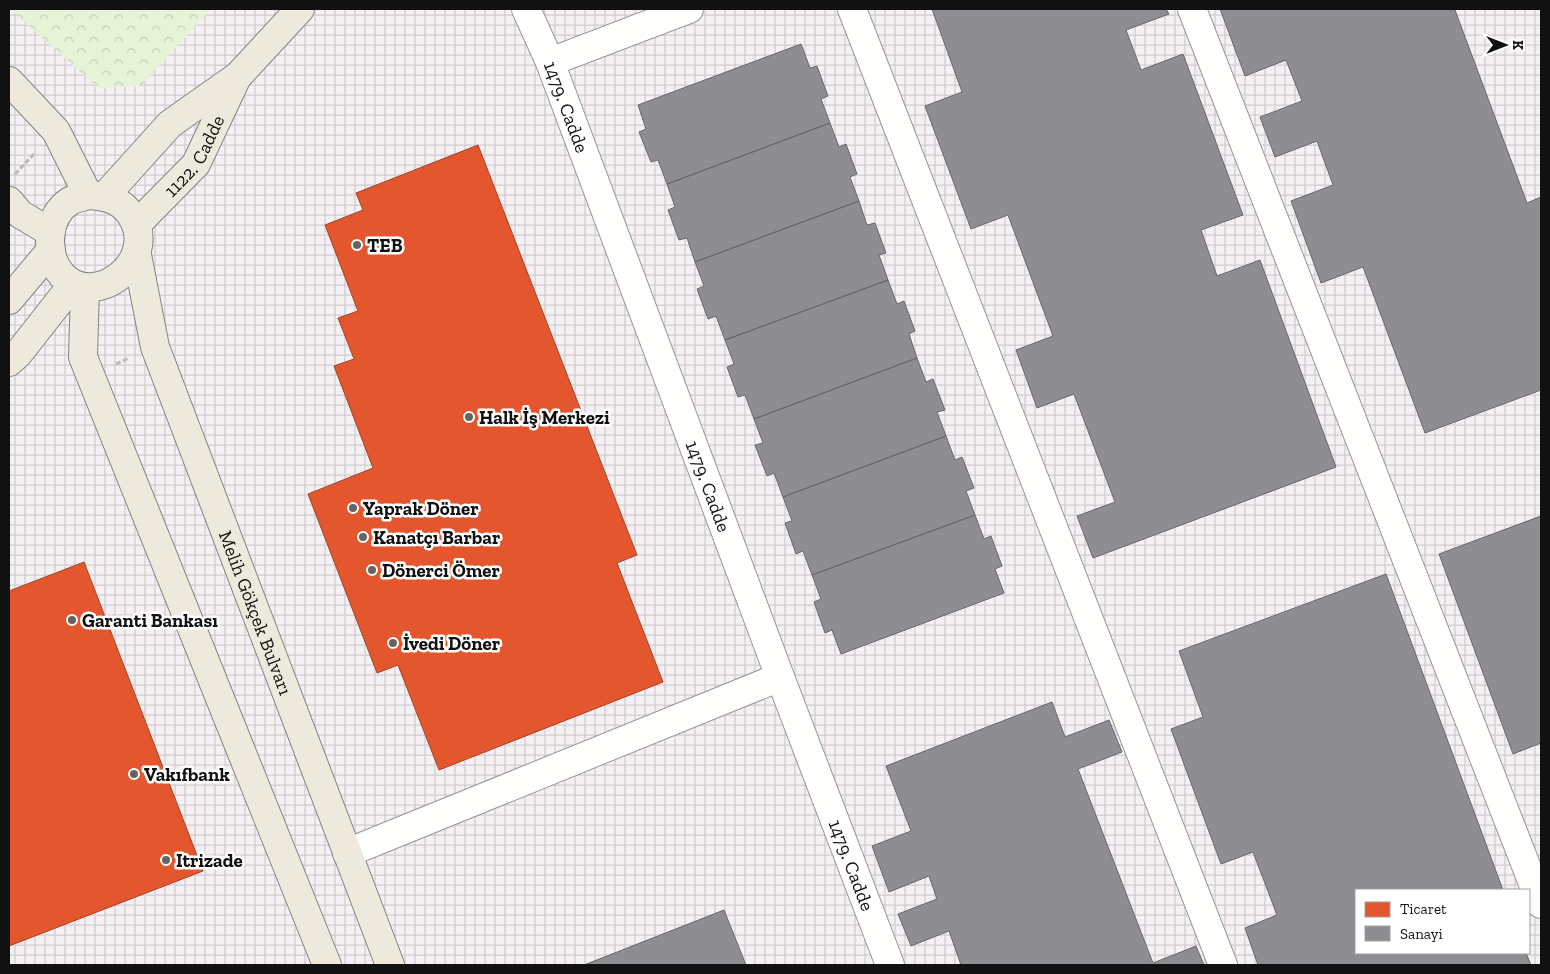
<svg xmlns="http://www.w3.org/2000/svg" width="1550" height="974" font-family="'Zilla Slab',serif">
<defs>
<pattern id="industrial-grid" width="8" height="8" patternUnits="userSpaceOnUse" patternTransform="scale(1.25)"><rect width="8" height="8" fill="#f5f0f3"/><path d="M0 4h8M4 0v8" fill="none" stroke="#d1cdcf"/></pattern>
<pattern id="park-crowns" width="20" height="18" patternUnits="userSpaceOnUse" patternTransform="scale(1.25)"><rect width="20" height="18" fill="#e7f3d7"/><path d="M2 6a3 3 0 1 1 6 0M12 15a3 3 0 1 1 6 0" fill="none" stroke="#c5cfb8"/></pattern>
</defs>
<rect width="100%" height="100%" fill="#fdfcf7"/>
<path fill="url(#industrial-grid)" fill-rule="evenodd" d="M 9,9 L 1541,9 L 1541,965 L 9,965 ZM 1356,890 L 1529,890 L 1529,953 L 1356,953 Z"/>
<path fill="url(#park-crowns)" d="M 10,9 L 211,9 L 141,86 L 98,88 Z"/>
<path fill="#e4572e" stroke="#a54225" d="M 478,145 L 637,555 L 617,563 L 663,682 L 439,770 L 398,665 L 377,673 L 308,494 L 373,468 L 334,366 L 354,359 L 338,318 L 358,311 L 325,225 L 363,210 L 356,193 Z
M 84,562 L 203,871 L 9,946 L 9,591 Z"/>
<path fill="#8d8d92" stroke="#68686b" d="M 932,9 L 1166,9 L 1169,14 L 1126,30 L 1141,70 L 1183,54 L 1243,215 L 1201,230 L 1217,276 L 1260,260 L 1336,467 L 1093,558 L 1077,516 L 1115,502 L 1074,394 L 1037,408 L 1016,350 L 1053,336 L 1008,215 L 971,229 L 925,106 L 962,92 Z
M 1220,9 L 1457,9 L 1455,10 L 1527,203 L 1541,197 L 1541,390 L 1425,433 L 1363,267 L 1321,283 L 1291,201 L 1333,185 L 1317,141 L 1275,157 L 1260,117 L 1302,101 L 1286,60 L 1245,76 Z
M 801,44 L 810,68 L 817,66 L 828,96 L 821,99 L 830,123 L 667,184 L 658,160 L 651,162 L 639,132 L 646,129 L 638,105 Z
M 830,123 L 839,147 L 846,144 L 857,174 L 850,177 L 859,201 L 695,262 L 687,238 L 679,240 L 668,210 L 675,207 L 667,184 Z
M 859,201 L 867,225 L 875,223 L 886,253 L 879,255 L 888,280 L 725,340 L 716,316 L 708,319 L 697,289 L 704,286 L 695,262 Z
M 888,280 L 897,304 L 904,301 L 915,331 L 909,334 L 917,358 L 754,419 L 745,395 L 738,397 L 727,367 L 734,364 L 725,340 Z
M 917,358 L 926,382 L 933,379 L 945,410 L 937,412 L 946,436 L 783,497 L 774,473 L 767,476 L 755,445 L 763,443 L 754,419 Z
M 946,436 L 955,460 L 962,457 L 974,488 L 966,491 L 975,515 L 812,575 L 803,551 L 796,554 L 785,523 L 792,521 L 783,497 Z
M 975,515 L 984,539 L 991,536 L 1002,566 L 995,569 L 1004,593 L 841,654 L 832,630 L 825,633 L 814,602 L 821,599 L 812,575 Z
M 1541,516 L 1541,743 L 1513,754 L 1439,554 Z
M 1386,574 L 1503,890 L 1356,890 L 1356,953 L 1526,953 L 1531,965 L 1258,965 L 1245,928 L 1277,915 L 1253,852 L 1221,864 L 1171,729 L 1203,717 L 1179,651 Z
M 1052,702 L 1065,737 L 1109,720 L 1122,752 L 1078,769 L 1153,963 L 1196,946 L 1204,965 L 961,965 L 949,931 L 911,946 L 898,914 L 937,899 L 929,876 L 889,892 L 872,846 L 911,831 L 886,766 Z
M 724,910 L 746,965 L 584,965 Z"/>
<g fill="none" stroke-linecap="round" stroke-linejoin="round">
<defs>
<g id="minor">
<path id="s1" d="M 526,9 L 550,62 L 780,677 L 890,965"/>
<path d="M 852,9 L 1223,965"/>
<path d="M 1192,9 L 1541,904"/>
<path d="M 550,62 L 689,9"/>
<path d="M 347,853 L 780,677"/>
</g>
<g id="major">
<path d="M 9,81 L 56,131 L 88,195"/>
<path d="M 88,195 C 106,196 120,199 131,215 C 161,261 94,311 62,275 C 44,255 46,216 70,201 C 76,198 83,197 88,195 Z"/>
<path d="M 105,196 L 170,124 L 238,76 L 300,9"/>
<path d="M 9,201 L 20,214 L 50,232"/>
<path id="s2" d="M 137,224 L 196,164 L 237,77"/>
<path id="s3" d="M 137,255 L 155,347 L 390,965"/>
<path d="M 85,288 L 83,357 L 327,965"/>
<path d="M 9,300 L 51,250"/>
<path d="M 9,362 L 18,354 L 73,284"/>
</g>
</defs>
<use href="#minor" stroke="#979795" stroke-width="30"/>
<use href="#major" stroke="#858482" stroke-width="30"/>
<path stroke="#b9b9b8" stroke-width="3" stroke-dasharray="5 2.5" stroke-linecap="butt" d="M 15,174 L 35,153
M 116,364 L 129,358"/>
<use href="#minor" stroke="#fffffe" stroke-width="28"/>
<use href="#major" stroke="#ede9dc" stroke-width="28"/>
</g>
<g fill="#646362" stroke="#fff" stroke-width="2">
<circle cx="357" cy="245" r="5"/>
<circle cx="469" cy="417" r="5"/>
<circle cx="353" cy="508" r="5"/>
<circle cx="363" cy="537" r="5"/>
<circle cx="372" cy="570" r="5"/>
<circle cx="72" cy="620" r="5"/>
<circle cx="393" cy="643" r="5"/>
<circle cx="134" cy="774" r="5"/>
<circle cx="166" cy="860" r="5"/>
</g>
<g text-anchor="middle" stroke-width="5" stroke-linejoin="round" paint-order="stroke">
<g font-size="19" fill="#111" stroke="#fff">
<text dy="7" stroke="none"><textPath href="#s1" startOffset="106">1479. Cadde</textPath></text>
<text dy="7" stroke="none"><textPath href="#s2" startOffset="90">1122. Cadde</textPath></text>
<text dy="7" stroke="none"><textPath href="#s1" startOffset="511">1479. Cadde</textPath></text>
<text dy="7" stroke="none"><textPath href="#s3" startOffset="378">Melih Gökçek Bulvarı</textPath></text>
<text dy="7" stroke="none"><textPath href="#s1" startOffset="916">1479. Cadde</textPath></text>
</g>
<g font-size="19" font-weight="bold" fill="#111" stroke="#fff" text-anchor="start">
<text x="367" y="252">TEB</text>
<text x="479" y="424">Halk İş Merkezi</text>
<text x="363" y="515">Yaprak Döner</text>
<text x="373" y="544">Kanatçı Barbar</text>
<text x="382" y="577">Dönerci Ömer</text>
<text x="82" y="627">Garanti Bankası</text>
<text x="403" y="650">İvedi Döner</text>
<text x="144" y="781">Vakıfbank</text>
<text x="176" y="867">Itrizade</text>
</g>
</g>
<rect width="1550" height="974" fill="none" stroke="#111111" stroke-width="20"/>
<rect x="1355" y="889" width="175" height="65" fill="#ffffff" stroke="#a0a0a0"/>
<rect x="1365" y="902" width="25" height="15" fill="#e4572e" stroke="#a0a0a0"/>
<text x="1400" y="914" font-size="15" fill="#111111">Ticaret</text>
<rect x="1365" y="926" width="25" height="15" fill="#8d8d92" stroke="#a0a0a0"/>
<text x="1400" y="939" font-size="15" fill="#111111">Sanayi</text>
<g transform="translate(1505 45) rotate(90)" stroke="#ffffff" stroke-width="4" paint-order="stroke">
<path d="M0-4L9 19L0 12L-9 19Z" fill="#111111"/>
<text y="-8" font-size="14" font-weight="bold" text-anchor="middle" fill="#111111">K</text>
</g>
</svg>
